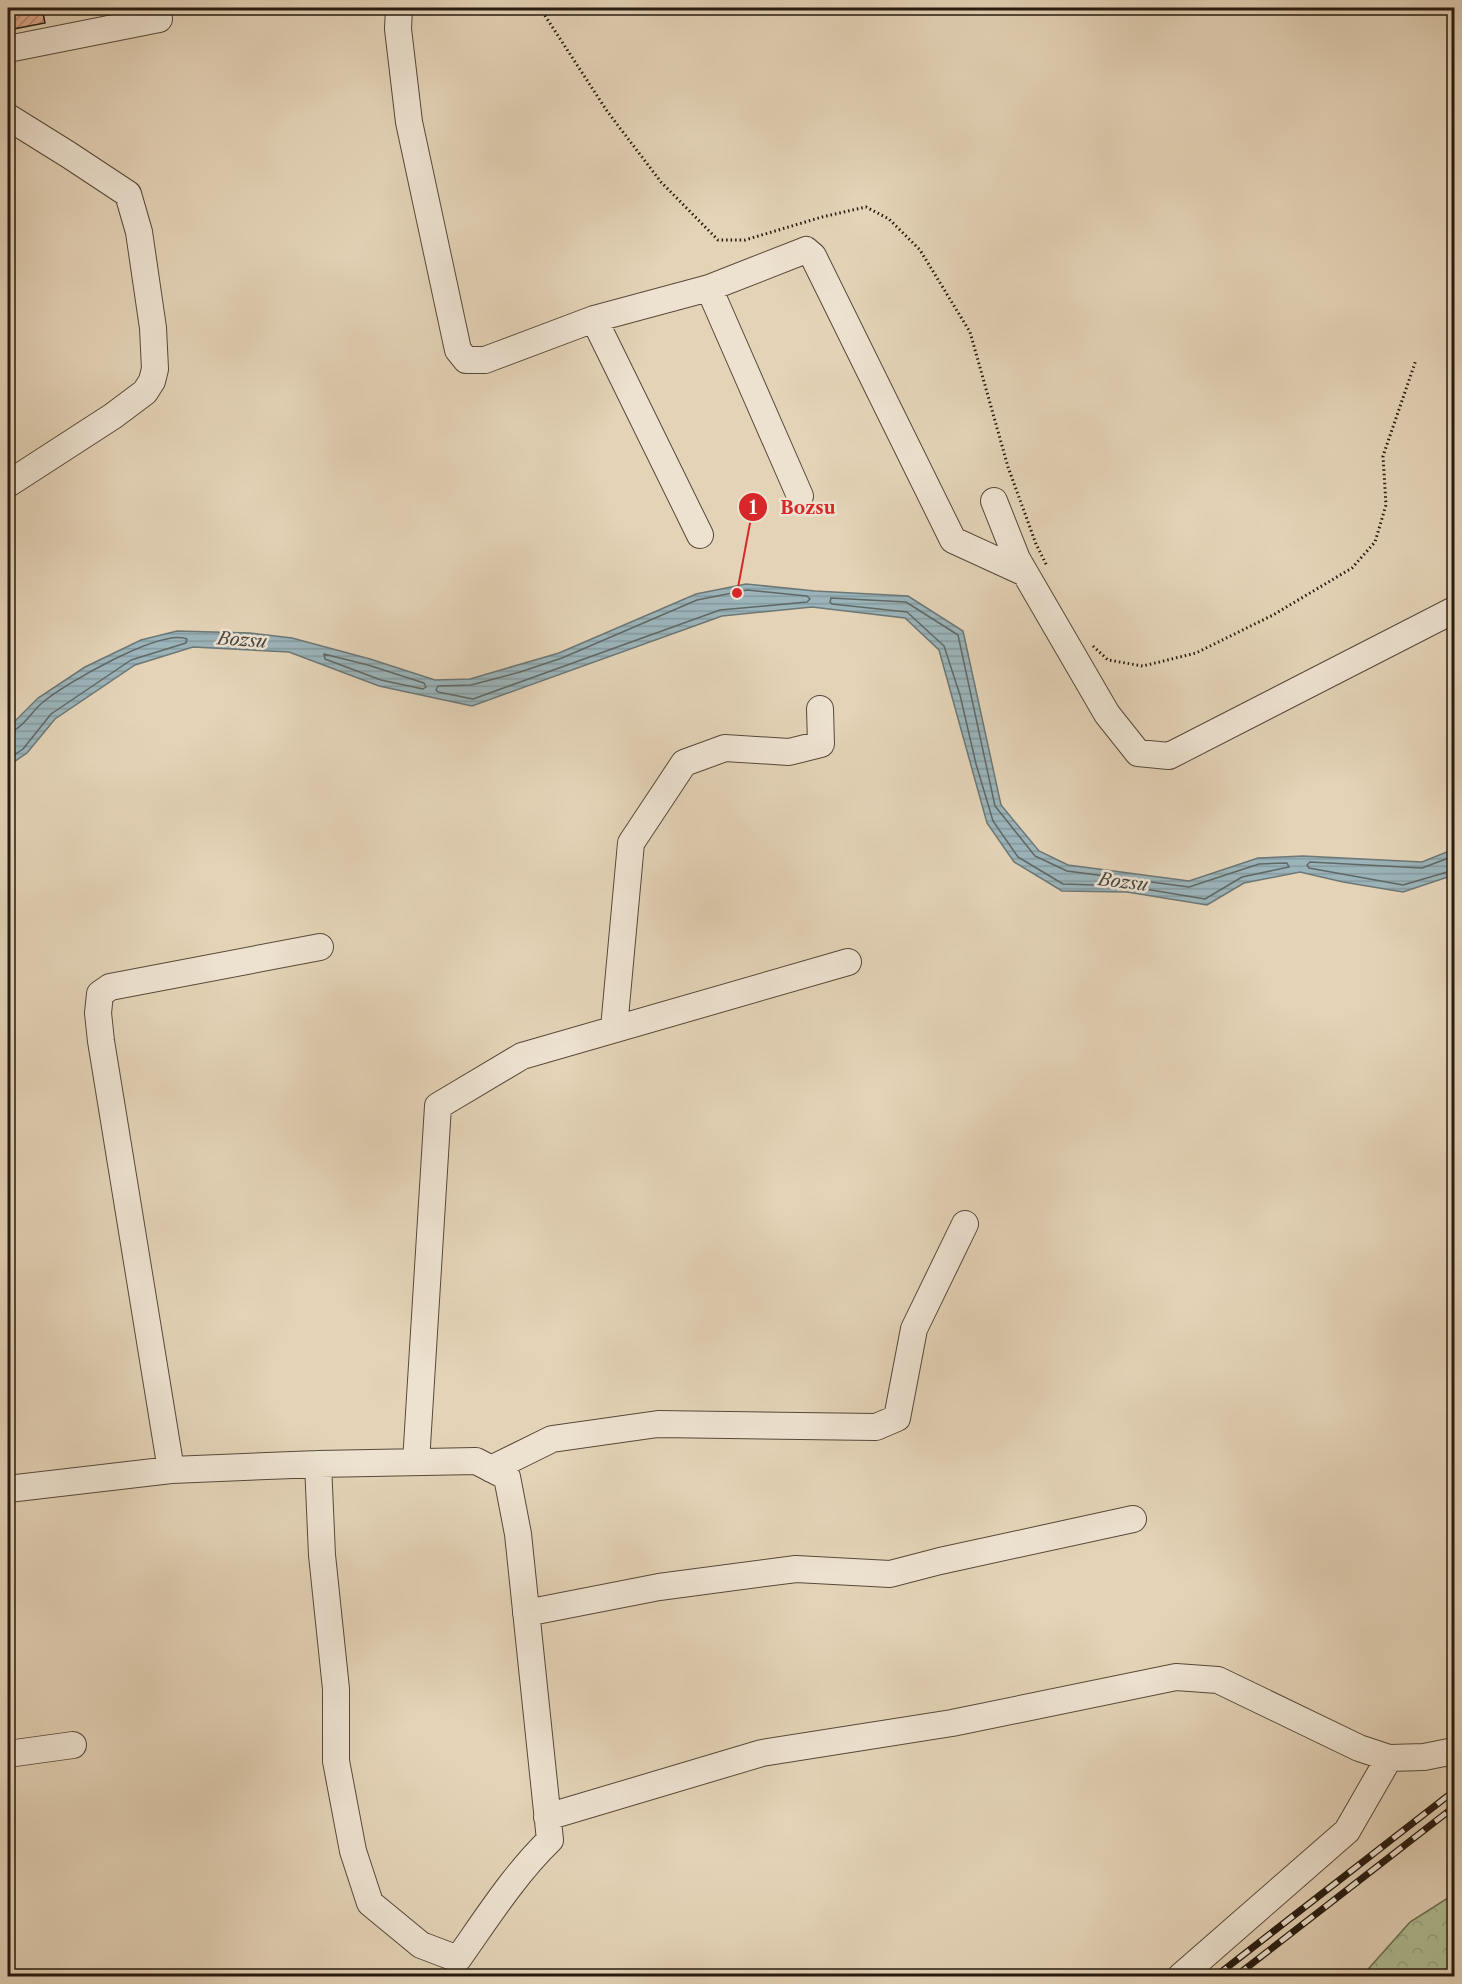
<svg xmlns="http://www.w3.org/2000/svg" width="1462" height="1984" font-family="'Libre Caslon Text',serif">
<defs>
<pattern id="forest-crowns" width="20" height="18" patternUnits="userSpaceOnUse" patternTransform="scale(1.5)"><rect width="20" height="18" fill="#aebe93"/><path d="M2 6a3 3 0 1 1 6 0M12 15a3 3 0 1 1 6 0" fill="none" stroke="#96a37e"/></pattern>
<pattern id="water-rules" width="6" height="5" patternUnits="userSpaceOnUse" patternTransform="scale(1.5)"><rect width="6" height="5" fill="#9bb4ba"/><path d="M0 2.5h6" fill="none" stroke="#859a9f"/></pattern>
<pattern id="building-hatch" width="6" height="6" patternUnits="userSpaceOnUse" patternTransform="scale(1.5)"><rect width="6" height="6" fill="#e1ab8e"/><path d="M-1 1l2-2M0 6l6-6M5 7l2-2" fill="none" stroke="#b68a73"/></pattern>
</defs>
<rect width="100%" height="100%" fill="#e4d3b7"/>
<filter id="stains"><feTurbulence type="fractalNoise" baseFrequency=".00333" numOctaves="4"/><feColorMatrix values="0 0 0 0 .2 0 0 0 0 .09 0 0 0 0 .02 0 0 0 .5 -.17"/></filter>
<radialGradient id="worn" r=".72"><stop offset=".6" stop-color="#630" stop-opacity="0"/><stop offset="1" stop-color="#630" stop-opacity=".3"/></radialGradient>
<path fill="url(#forest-crowns)" stroke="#6a6c52" stroke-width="1.5" d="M 1454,1894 L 1454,1976 L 1362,1976 L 1410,1922 Z"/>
<path fill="url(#water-rules)" stroke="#6c7776" stroke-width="1.5" d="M 746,584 L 815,591 L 908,596 L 963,631 L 1001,805 L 1039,851 L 1068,865 L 1189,881 L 1258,858 L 1303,856 L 1422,862 L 1454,849 L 1454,875 L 1403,892 L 1343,882 L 1300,872 L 1244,883 L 1207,905 L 1127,892 L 1062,891 L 1014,862 L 987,823 L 939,650 L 905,618 L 812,607 L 722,616 L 472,706 L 379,686 L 289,652 L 193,647 L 135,665 L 55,719 L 27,753 L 8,766 L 8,728 L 38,698 L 85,667 L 141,640 L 177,631 L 250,633 L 292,638 L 370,659 L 435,680 L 470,679 L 559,653 L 696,594 Z"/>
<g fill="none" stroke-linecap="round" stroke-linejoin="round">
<path stroke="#606865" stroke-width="1.5" d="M 747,590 L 807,596 L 810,599 L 807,602 L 720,610 L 473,699 L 438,692 L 436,690 L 438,686 L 471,685 L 520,672 L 562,658 L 697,600 Z
M 831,598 L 906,602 L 958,635 L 995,806 L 1035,856 L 1067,871 L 1189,887 L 1259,864 L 1287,863 L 1289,867 L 1242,877 L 1205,899 L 1127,886 L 1063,884 L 1018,857 L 993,821 L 976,764 L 960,695 L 944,646 L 907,612 L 832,604 L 830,602 Z
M 324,654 L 368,665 L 424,683 L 426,687 L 423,689 L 381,680 L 325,659 Z
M 8,732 C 21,731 32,711 42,703 C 64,684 161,628 187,639 L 186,643 L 131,660 L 51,714 L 23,749 L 8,759
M 1454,856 L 1422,868 L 1310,862 L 1307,865 L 1309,868 L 1403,885 L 1454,870"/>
</g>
<path fill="url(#building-hatch)" stroke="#261b10" stroke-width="1.5" d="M 8,8 L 42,8 L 45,23 L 8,30 Z"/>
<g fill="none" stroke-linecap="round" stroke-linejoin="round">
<defs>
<path id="minor" d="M 399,8 L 398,29 L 409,122 L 458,350 L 466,360 L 485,360 L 594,319 L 709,288 L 806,250 L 813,256 L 953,540 L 1025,573
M 8,49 L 159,19
M 8,117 L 69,155 L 128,194 L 139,232 L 153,328 L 155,369 L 152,381 L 145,392 L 113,416 L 8,484
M 709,288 L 800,496
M 594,319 L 700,535
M 994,501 L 1017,559 L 1107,714 L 1138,753 L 1169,756 L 1454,610
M 614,1028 L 631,843 L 684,763 L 725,748 L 789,752 L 821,744 L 820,709
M 416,1462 L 438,1106 L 522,1056 L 848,962
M 491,1469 L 552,1439 L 658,1424 L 876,1427 L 897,1418 L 914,1329 L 965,1224
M 171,1470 L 101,1041 L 98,1013 L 100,994 L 110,987 L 320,947
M 8,1489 L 171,1470 L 318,1464 L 476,1461 L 507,1477 L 518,1534 L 550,1840 C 514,1875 487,1918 458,1959 L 421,1945 L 370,1903 L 353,1851 L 336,1761 L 336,1689 L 322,1555 L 318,1464
M 526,1613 L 659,1587 L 796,1569 L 890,1574 L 940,1561 L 1133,1519
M 8,1754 L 73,1745
M 547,1817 L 762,1753 L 952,1723 L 1176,1677 L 1218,1680 L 1359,1748 L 1389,1758 L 1424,1757 L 1454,1751
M 1181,1976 L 1347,1831 L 1389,1758"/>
</defs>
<use href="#minor" stroke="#56493a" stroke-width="28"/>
<path stroke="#261b10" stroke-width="3" stroke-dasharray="1.5 3" stroke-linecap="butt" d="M 540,8 L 607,111 L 661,182 L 718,240 L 745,240 L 822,217 L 866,207 L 889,219 L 920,250 L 970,332 L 1008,467 L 1036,544 L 1047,566
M 1093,646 L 1108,660 L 1143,666 L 1196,653 L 1273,615 L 1352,568 L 1375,542 L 1386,505 L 1383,456 L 1416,360"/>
<use href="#minor" stroke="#ede2d0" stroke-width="26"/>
<defs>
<path id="rail" d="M 1216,1976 L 1454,1791
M 1236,1976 L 1454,1807"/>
</defs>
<use href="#rail" stroke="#261b10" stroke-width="7"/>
<use href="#rail" stroke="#ede2d0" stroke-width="4.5" stroke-dasharray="14" stroke-linecap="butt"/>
</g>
<g text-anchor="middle" stroke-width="5" stroke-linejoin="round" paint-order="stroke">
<g font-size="18" font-style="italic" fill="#494943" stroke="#ede2d0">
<text transform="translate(242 640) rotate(4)" y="6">Bozsu</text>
<text transform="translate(1123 882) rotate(7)" y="6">Bozsu</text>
</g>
</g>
<path fill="none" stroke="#d62828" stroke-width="2" d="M737 593L753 507"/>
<g fill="#d62828" stroke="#ede2d0" stroke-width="2">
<circle cx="737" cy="593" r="6"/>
<circle cx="753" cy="507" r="15"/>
</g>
<g font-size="18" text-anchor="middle" font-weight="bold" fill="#fff">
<text x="753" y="514">1</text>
</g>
<g font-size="18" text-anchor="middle" font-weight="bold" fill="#d62828" stroke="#ede2d0" stroke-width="5" stroke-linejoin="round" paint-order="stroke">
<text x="808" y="514">Bozsu</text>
</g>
<rect width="1462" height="1984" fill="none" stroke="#e4d3b7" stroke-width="30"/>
<rect x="9" y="9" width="1444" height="1966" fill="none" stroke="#261b10" stroke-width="3"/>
<rect x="15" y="15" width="1432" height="1954" fill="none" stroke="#261b10" stroke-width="1.5"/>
<rect width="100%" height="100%" filter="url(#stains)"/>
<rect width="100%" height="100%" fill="url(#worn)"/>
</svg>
